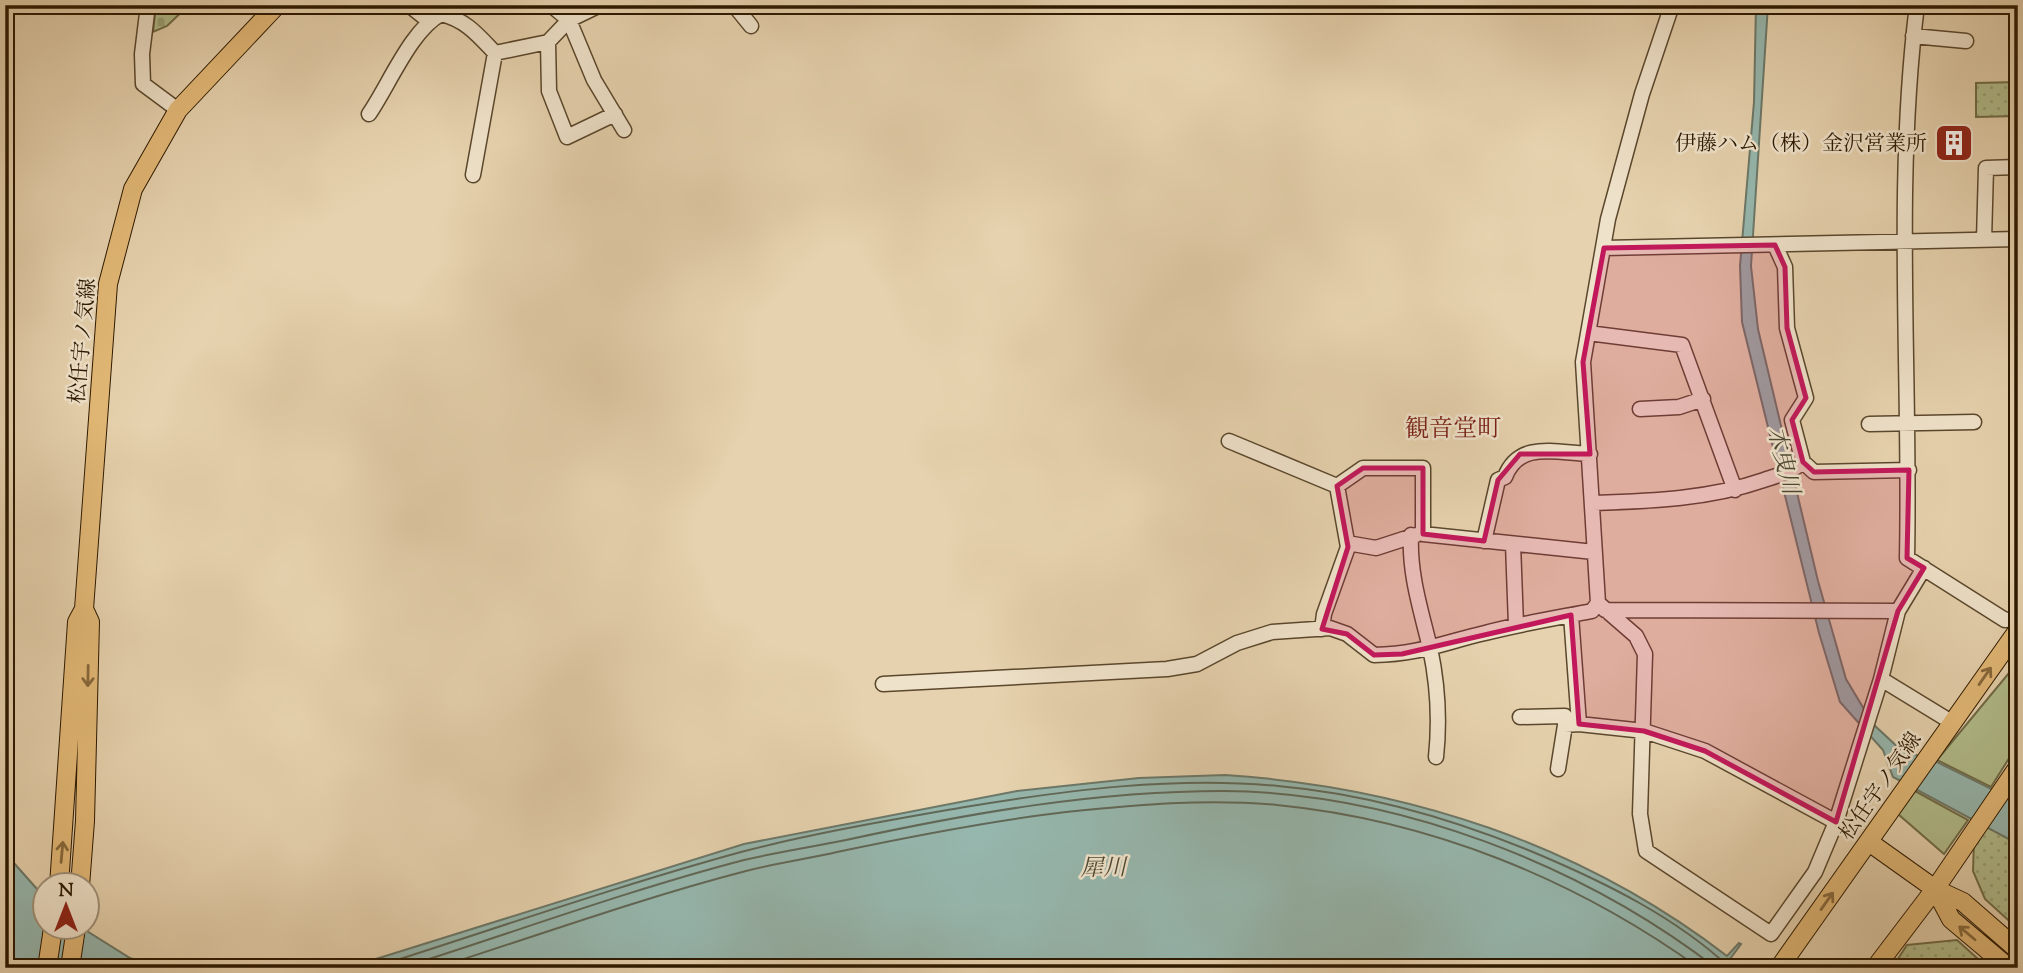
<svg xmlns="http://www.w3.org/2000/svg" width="2023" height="973" font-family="'Sorts Mill Goudy','Noto Serif JP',serif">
<defs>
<pattern id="cemetery-stones" width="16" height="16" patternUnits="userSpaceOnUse" patternTransform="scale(1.75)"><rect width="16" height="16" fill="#b2bd8c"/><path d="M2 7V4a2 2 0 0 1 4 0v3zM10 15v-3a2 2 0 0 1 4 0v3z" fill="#99a277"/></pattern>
<pattern id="park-dots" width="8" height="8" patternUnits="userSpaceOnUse" patternTransform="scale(1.75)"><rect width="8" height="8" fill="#b2bd8c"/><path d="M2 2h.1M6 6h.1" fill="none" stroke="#99a277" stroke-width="1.8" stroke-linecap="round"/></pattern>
</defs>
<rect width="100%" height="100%" fill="#e6d2ae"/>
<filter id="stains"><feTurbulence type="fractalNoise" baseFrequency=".00286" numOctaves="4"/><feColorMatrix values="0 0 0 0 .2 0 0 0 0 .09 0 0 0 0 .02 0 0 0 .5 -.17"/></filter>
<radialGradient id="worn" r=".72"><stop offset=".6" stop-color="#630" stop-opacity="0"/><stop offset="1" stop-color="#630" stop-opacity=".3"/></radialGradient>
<path fill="#b2bd8c" stroke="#6f6b46" stroke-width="2" d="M 2018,662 L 2018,744 L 1991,787 L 1937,760 Z
M 1915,791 L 1968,820 L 1944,854 L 1898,814 Z"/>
<path fill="url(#cemetery-stones)" stroke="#6f6b46" stroke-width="2" d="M 156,5 L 189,5 L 167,26 L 153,32 Z"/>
<path fill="url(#park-dots)" stroke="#6f6b46" stroke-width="2" d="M 2018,82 L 2018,116 L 1976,117 L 1976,83 Z
M 2018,778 L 2018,929 L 1985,899 L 1973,871 L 1974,841 Z
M 1957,940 L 1988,968 L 1892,968 L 1907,945 Z"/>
<path fill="#96b7ae" stroke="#6c7868" stroke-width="2" d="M 1756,5 L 1768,5 L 1751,266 L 1758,329 L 1818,581 L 1846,679 L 1873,724 L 1901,750 L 1937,762 L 2018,802 L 2018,844 L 1893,777 L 1883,750 L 1840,702 L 1819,633 L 1742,322 L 1740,266 L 1754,102 Z
M 1225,775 C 1407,787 1581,844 1727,956 L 1739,943 L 1741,944 L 1730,959 L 1741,968 L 347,968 L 744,844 L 1017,791 L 1139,778 Z
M 5,853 L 45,898 L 46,928 L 82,928 L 130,958 L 156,968 L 5,968 Z"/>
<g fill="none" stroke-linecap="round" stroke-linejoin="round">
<path stroke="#616857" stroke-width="2" d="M 372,968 C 495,929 617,886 741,852 C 814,833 891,820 965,807 C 1068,790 1174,776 1278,786 C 1369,794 1457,820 1540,855 C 1606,883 1677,918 1730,968
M 401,968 C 515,932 629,890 744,860 C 778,852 812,847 846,840 C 970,813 1096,791 1223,791 C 1395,792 1581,864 1716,968
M 436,968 C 539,935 642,898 746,871 C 776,863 807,859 837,852 C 913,836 989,821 1066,812 C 1136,805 1206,798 1277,805 C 1430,820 1575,879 1699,968"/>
<defs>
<path id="minor" d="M 148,5 L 142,54 L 143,84 L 178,110
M 409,5 L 429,21
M 551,5 L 569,20 L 600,5
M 734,5 L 751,26
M 1672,5 L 1642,94 L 1608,219 L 1583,362 L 1598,603 L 1636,636 L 1645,654 L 1640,814 L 1646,851 L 1771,934 L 1815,872 L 1836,822 L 1881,679 L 1898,611 L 1924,568
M 1917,5 C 1894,189 1911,373 1907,558 L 2005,620 L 2018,619
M 1913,36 L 1966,41
M 548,42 L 549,91 L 567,137 L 615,114
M 369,114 C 389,85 411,30 441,14 C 466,20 478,35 495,53 L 548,42 L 569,20 L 594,80 L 624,130
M 473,175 L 495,53
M 1984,240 L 1986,168 L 2018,167
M 1775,245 L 1785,267 L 1787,328 L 1806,398 L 1792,420 L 1803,462 L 1814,472 L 1909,470
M 1604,248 L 2018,239
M 1588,333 L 1682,345 L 1735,490
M 1640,409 L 1679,407 L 1703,399
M 1869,424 L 1974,422
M 1229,441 L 1337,486
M 1337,486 L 1363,468 L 1423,468 L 1423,534 L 1594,552
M 1594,503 C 1653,501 1709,499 1764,480 C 1779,475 1791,472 1803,462
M 1411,535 C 1409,574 1421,610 1430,648 C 1438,685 1440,719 1436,757
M 1484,541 L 1498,480 L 1505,477 C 1519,440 1557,453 1590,454
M 1513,544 L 1516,625
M 1348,547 L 1353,544 L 1376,548 L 1416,535
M 1605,610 L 1898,611
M 1322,629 L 1324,614 L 1348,547 L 1337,486
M 1881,679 L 1953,723
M 883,684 L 1167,669 L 1197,664 L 1237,643 L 1272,632 L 1330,628 L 1347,634 L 1374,655 C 1420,654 1442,643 1485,633 C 1520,624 1556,618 1592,611 L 1598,603
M 1520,717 L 1565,716 L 1565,725
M 1579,724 L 1644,731 L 1705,751 L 1836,822
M 1558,769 L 1565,725 L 1579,724 L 1571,615"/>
<path id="major" d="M 1869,842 L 1935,889 L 1963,902 L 2018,950
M 59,886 L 77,622 L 84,609 L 108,284 L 133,189 L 178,110 L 277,5
M 80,886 L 85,821 L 90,622 L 84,609
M 1935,889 L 1951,919 L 2009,968
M 47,968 L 53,928
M 70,968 L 76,928
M 1779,968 L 2018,630
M 1875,968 L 1935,889 L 2018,767"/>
</defs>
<use href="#minor" stroke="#5a472c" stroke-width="17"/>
<use href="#major" stroke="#2c1900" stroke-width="20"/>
<use href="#minor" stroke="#efe2ca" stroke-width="14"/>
<use href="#major" stroke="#e3b977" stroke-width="18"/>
</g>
<defs><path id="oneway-shaft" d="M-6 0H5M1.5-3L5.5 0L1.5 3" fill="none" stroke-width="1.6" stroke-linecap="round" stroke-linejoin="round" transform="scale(1.75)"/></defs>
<g stroke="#88693c">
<use href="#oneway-shaft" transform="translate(88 676) rotate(91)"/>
<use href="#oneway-shaft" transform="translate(1985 676) rotate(-55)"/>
<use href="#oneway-shaft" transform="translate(62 852) rotate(-85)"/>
<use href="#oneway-shaft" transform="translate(1827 901) rotate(-55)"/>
<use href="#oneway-shaft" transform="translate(1967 933) rotate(-140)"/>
</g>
<path fill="#c2185b" fill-opacity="0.2" stroke="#c2185b" stroke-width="5" stroke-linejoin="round" d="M 1775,245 L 1785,267 L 1787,328 L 1806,398 L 1792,420 L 1803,462 L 1814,472 L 1909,470 L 1907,558 L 1924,568 L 1898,611 L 1836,822 L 1705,751 L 1644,731 L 1579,724 L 1571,615 L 1402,654 L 1374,655 L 1347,634 L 1322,629 L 1348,547 L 1337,486 L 1363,468 L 1423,468 L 1423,534 L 1484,541 L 1498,480 L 1520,454 L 1590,454 L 1583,362 L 1604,248 Z"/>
<defs>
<symbol id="building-square" viewBox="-11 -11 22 22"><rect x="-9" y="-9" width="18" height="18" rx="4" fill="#8f2418" stroke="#efe2ca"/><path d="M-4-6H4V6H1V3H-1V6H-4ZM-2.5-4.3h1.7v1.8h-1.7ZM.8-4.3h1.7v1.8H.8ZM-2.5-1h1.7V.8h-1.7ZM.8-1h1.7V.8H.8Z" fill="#fff"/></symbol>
</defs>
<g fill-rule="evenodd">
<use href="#building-square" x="1932" y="121" width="44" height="44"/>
</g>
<g text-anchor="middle" stroke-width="5" stroke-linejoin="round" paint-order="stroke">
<g font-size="21" fill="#2c1900" stroke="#efe2ca" text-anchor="end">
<text x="1927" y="150">伊藤ハム（株）金沢営業所</text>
</g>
<g font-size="21" fill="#2c1900" stroke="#efe2ca">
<text transform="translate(82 341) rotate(-85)" y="7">松任宇ノ気線</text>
<text transform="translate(1880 786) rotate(-55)" y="7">松任宇ノ気線</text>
</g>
<g font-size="23" font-style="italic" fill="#4c4834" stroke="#efe2ca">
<text transform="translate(1784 460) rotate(76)" y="8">木曳川</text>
<text transform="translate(1103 867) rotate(-1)" y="8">犀川</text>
</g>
<g font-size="24" fill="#7a1f14" stroke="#efe2ca">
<text x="1453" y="436">観音堂町</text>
</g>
</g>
<rect width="2023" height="973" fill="none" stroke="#e6d2ae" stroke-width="28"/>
<rect x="7" y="7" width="2009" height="959" fill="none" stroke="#2c1900" stroke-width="3.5"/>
<rect x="14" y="14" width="1995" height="945" fill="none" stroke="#2c1900" stroke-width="2"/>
<g transform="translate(66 906)"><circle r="33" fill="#efe2ca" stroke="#a19279" stroke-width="2"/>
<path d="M0-5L12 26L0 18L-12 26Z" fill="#8f2418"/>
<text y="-10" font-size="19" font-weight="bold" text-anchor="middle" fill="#2c1900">N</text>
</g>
<rect width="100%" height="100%" filter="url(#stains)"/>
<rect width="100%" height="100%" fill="url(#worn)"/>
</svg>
